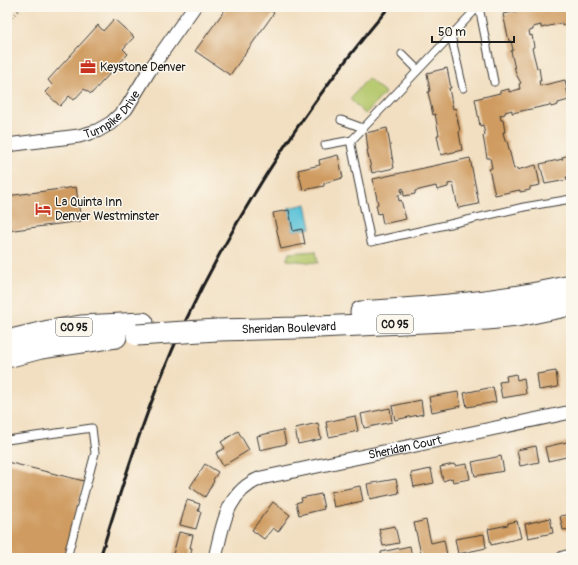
<svg xmlns="http://www.w3.org/2000/svg" width="578" height="565" font-family="Pangolin,sans-serif">
<rect width="100%" height="100%" fill="#fbf7ec"/>
<filter id="ink" filterUnits="userSpaceOnUse"><feTurbulence type="fractalNoise" baseFrequency=".025" numOctaves="2"/><feDisplacementMap in="SourceGraphic" scale="8" xChannelSelector="R" yChannelSelector="G"/><feConvolveMatrix kernelMatrix="1 2 1 2 8 2 1 2 1" color-interpolation-filters="sRGB"/></filter>
<filter id="wash" filterUnits="userSpaceOnUse"><feTurbulence type="fractalNoise" baseFrequency=".012" numOctaves="4" result="noise"/><feDisplacementMap in="SourceGraphic" scale="16" xChannelSelector="R" yChannelSelector="G"/><feGaussianBlur stdDeviation="0.9" result="paint"/><feColorMatrix in="noise" values="0 0 0 0 0 0 0 0 0 0 0 0 0 0 0 0 0 1.4 0 .05"/><feComposite in="paint" operator="in"/></filter>
<g filter="url(#wash)">
<rect width="100%" height="100%" fill="#f2dfc1"/>
<path fill="#b4c76a" stroke="#687243" d="M 368,78 L 385,93 L 365,114 L 350,99 Z
M 316,251 L 318,263 L 287,260 L 287,258 L 290,253 Z"/>
<path fill="#59c1d7" stroke="#3a6e7a" d="M 306,204 L 311,228 L 293,231 L 288,208 Z"/>
<g id="blocks">
<path fill="#cf9b60" d="M 227,7 L 266,7 L 274,13 L 230,75 L 195,51 Z
M 528,7 L 571,7 L 571,24 L 562,26 L 562,23 L 541,28 L 541,25 L 533,27 L 533,30 L 529,31 L 530,36 L 532,35 L 534,47 L 532,48 L 537,68 L 539,68 L 541,81 L 539,81 L 540,86 L 565,80 L 569,100 L 558,103 L 558,105 L 551,107 L 550,105 L 512,113 L 512,110 L 505,112 L 505,114 L 500,115 L 501,120 L 503,120 L 505,132 L 503,132 L 505,141 L 507,141 L 514,169 L 517,168 L 517,170 L 536,165 L 540,185 L 530,187 L 530,190 L 520,192 L 520,190 L 495,195 L 489,169 L 492,168 L 490,158 L 487,158 L 483,136 L 485,135 L 483,125 L 480,126 L 475,99 L 500,93 L 500,91 L 509,89 L 509,92 L 520,89 L 519,84 L 521,83 L 516,74 L 511,51 L 513,50 L 511,41 L 509,41 L 503,14 L 528,9 Z
M 114,19 L 134,37 L 123,49 L 128,54 L 91,94 L 84,89 L 74,100 L 69,96 L 60,106 L 45,92 L 52,85 L 48,80 L 98,25 L 103,31 Z
M 447,68 L 451,88 L 449,88 L 453,109 L 455,108 L 460,131 L 459,132 L 462,150 L 441,155 L 437,135 L 439,135 L 435,114 L 433,115 L 428,92 L 430,91 L 427,73 Z
M 387,128 L 394,168 L 372,173 L 367,150 L 368,150 L 366,133 Z
M 338,155 L 343,178 L 324,183 L 324,186 L 303,190 L 298,170 L 320,165 L 319,160 Z
M 571,155 L 571,176 L 566,177 L 567,180 L 545,184 L 540,164 L 563,159 L 562,157 Z
M 470,158 L 479,204 L 458,208 L 453,183 L 448,184 L 448,187 L 437,190 L 436,186 L 415,191 L 415,194 L 404,196 L 403,188 L 401,189 L 402,194 L 398,195 L 399,201 L 401,200 L 406,219 L 383,224 L 381,213 L 378,214 L 376,205 L 378,204 L 373,179 Z
M 76,187 L 81,221 L 7,231 L 7,196 Z
M 289,210 L 293,231 L 302,229 L 305,244 L 281,249 L 273,213 Z
M 556,371 L 558,387 L 539,390 L 537,374 Z
M 516,374 L 517,380 L 524,378 L 526,394 L 502,398 L 499,382 L 507,381 L 506,376 Z
M 493,387 L 496,402 L 467,407 L 464,393 Z
M 458,392 L 461,406 L 432,412 L 429,397 Z
M 421,400 L 423,414 L 395,420 L 392,406 Z
M 390,408 L 392,422 L 364,428 L 361,414 Z
M 355,416 L 358,431 L 329,437 L 326,422 Z
M 318,423 L 321,439 L 298,444 L 295,428 Z
M 283,430 L 286,444 L 260,450 L 257,436 Z
M 238,431 L 249,450 L 223,466 L 216,453 L 225,448 L 221,442 Z
M 571,441 L 571,456 L 548,461 L 545,447 Z
M 536,446 L 539,462 L 520,466 L 517,450 Z
M 501,456 L 504,471 L 475,476 L 472,462 Z
M 7,462 L 84,481 L 65,558 L 7,558 Z
M 205,464 L 218,472 L 213,480 L 214,481 L 205,497 L 190,487 Z
M 454,464 L 455,466 L 467,464 L 470,479 L 453,482 L 452,478 L 443,481 L 440,467 Z
M 431,469 L 434,483 L 414,487 L 411,473 Z
M 396,479 L 399,493 L 370,499 L 367,484 Z
M 360,486 L 363,501 L 334,507 L 331,492 Z
M 321,494 L 324,509 L 299,515 L 296,503 L 302,501 L 301,498 Z
M 187,500 L 200,504 L 198,511 L 201,512 L 196,529 L 180,525 Z
M 273,502 L 290,515 L 278,532 L 273,528 L 264,539 L 252,530 Z
M 571,514 L 571,529 L 563,530 L 560,516 Z
M 550,518 L 553,533 L 528,538 L 525,524 Z
M 426,520 L 431,543 L 444,540 L 447,555 L 432,558 L 422,558 L 414,523 Z
M 517,521 L 521,538 L 491,545 L 488,529 L 508,525 L 508,523 Z
M 395,526 L 399,543 L 383,546 L 379,529 Z
M 179,532 L 193,535 L 190,548 L 192,548 L 190,558 L 172,558 Z
M 484,534 L 486,548 L 458,554 L 455,539 Z
M 410,546 L 412,558 L 382,558 L 381,552 Z"/>
</g>
</g>
<g filter="url(#ink)">
<use href="#blocks" fill-opacity="0" stroke="#3c3935" stroke-width="1"/>
<g fill="none" stroke-linecap="round" stroke-linejoin="round">
<defs>
<path id="lane" d="M 478,7 L 352,140 L 351,145 L 371,242 L 524,207 L 571,199
M 479,7 L 494,82
M 451,35 L 463,88
M 402,54 L 418,70
M 341,120 L 363,128
M 325,145 L 352,140
M 7,440 L 92,428 L 95,453 L 67,558"/>
<g id="street">
<path id="s1" d="M 7,145 L 79,136 L 97,131 L 111,123 L 126,109 L 149,71 L 194,7"/>
<path id="s2" d="M 215,558 C 223,525 226,492 261,478 L 571,412"/>
<path d="M 563,558 L 571,556"/>
</g>
<g id="primary">
<path d="M 361,312 C 432,307 502,302 571,286"/>
<path id="s3" d="M 217,330 L 297,328 L 487,319 L 517,316 L 571,305"/>
<path d="M 7,341 L 49,331 L 81,326 L 143,323"/>
<path d="M 7,357 L 41,348 L 116,337"/>
</g>
</defs>
<use href="#lane" stroke="#3c3935" stroke-width="9"/>
<use href="#street" stroke="#3c3935" stroke-width="15"/>
<use href="#primary" stroke="#3c3935" stroke-width="23"/>
<path stroke="#3c3935" stroke-width="2" stroke-dasharray="1 3" stroke-linecap="butt" d="M 7,23 L 22,7"/>
<use href="#lane" stroke="#fff" stroke-width="7"/>
<use href="#street" stroke="#fff" stroke-width="13"/>
<use href="#primary" stroke="#fff" stroke-width="21"/>
<path stroke="#1c1c1c" stroke-width="3" d="M 100,558 C 124,479 149,399 184,324 C 238,210 308,103 389,7"/>
<defs>
<path id="primary-bridge" d="M 137,335 L 217,330"/>
</defs>
<use href="#primary-bridge" stroke="#3c3935" stroke-width="23" stroke-linecap="butt"/>
<use href="#primary-bridge" stroke="#fff" stroke-width="21"/>
</g>
</g>
<defs>
<symbol id="office-bare" viewBox="-9 -9 18 18"><path d="M-6-3h4V-5.5h4V-3h4V5H-6ZM-1-4.5V-3h2v-1.5ZM-6 0V1H6V0Z" fill="#c8321e" stroke="#fbf7ec" stroke-width="2.5" paint-order="stroke"/></symbol>
<symbol id="hotel-bare" viewBox="-9 -9 18 18"><path d="M-6-4.5h1.5V1H6V5H4.5V3h-9V5H-6ZM-4 0a1.8 1.8 0 1 1 3.6 0ZM.5 0V-2.5h3Q6-2.5 6 0Z" fill="#c8321e" stroke="#fbf7ec" stroke-width="2.5" paint-order="stroke"/></symbol>
</defs>
<g fill-rule="evenodd">
<use href="#office-bare" x="77" y="56" width="22" height="22"/>
<use href="#hotel-bare" x="32" y="198" width="22" height="22"/>
</g>
<g text-anchor="middle" stroke-width="3" stroke-linejoin="round" paint-order="stroke">
<g fill="#fbf7ec" stroke="#5f5e5a" stroke-width="1">
<rect x="377" y="315" width="36" height="18" rx="3"/>
<rect x="56" y="318" width="36" height="18" rx="3"/>
</g>
<g font-size="11" font-weight="bold" fill="#1c1c1c">
<text x="395" y="328">CO 95</text>
<text x="74" y="331">CO 95</text>
</g>
<g font-size="12" fill="#1c1c1c" stroke="#fbf7ec" text-anchor="start">
<text x="100" y="71">Keystone Denver</text>
<text x="55" y="206">La Quinta Inn<tspan x="55" dy="14">Denver Westminster</tspan></text>
</g>
<g font-size="12" fill="#1c1c1c" stroke="#fbf7ec">
<text dy="4" stroke="none"><textPath href="#s1" startOffset="113">Turnpike Drive</textPath></text>
<text dy="4" stroke="none"><textPath href="#s3" startOffset="72">Sheridan Boulevard</textPath></text>
<text dy="4" stroke="none"><textPath href="#s2" startOffset="244">Sheridan Court</textPath></text>
</g>
</g>
<rect width="578" height="565" fill="none" stroke="#fbf7ec" stroke-width="24"/>
<path d="M432 36v6h82v-6" fill="none" stroke="#1c1c1c" stroke-width="2"/>
<text x="438" y="36" font-size="12" fill="#1c1c1c" stroke="#fbf7ec" stroke-width="3" paint-order="stroke">50 m</text>
</svg>
